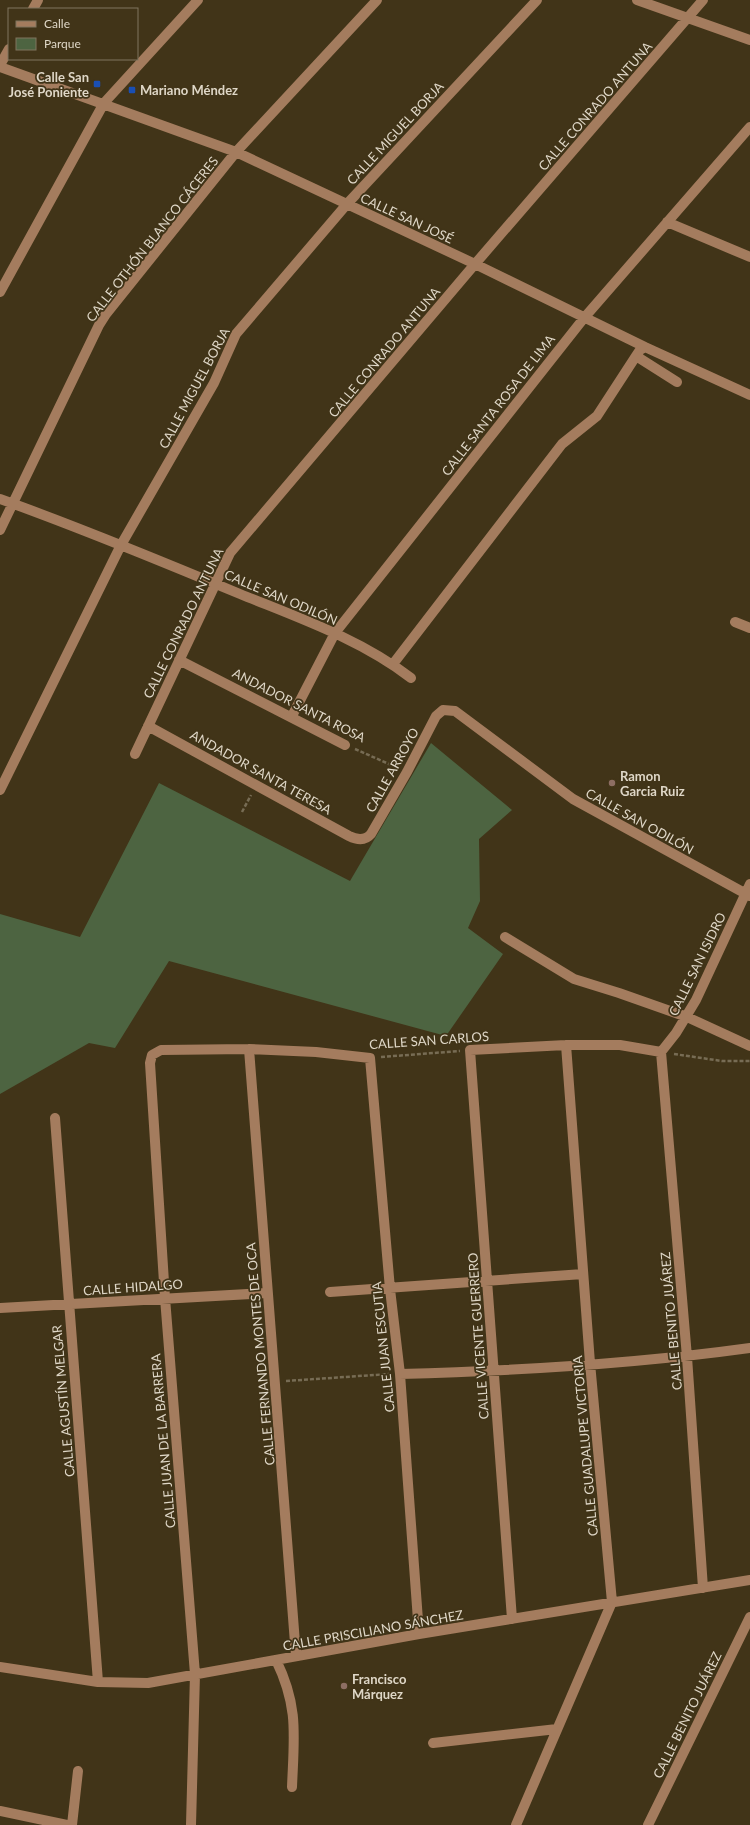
<svg xmlns="http://www.w3.org/2000/svg" width="750" height="1825" font-family="Lato,sans-serif">
<rect width="100%" height="100%" fill="#413418"/>
<path fill="#4d6441" d="M 431,743 L 512,810 L 479,839 L 480,901 L 468,928 L 503,954 L 446,1036 L 169,961 L 115,1048 L 89,1043 L 0,1094 L 0,914 L 80,937 L 159,783 L 350,881 Z"/>
<g fill="none" stroke-linecap="round" stroke-linejoin="round">
<path stroke="#776c54" stroke-width="2.5" stroke-dasharray="4 2" stroke-linecap="butt" d="M 355,749 L 398,768
M 242,812 L 251,795
M 674,1054 L 722,1061 L 750,1061
M 381,1057 L 460,1051
M 286,1381 L 389,1374"/>
<path stroke="#a47c5e" stroke-width="10" d="M 637,0 L 750,40
M 33,9 L 38,0
M 0,65 L 9,49
M 0,67 L 236,152 L 475,264 L 645,347 L 750,395
M 667,222 L 750,257
M 0,292 L 104,103 L 198,0
M 636,356 L 677,382
M 0,499 C 81,528 161,561 240,594 C 299,618 360,639 411,678
M 0,530 L 99,325 L 106,314 L 236,152 L 377,0
M 735,622 L 750,628
M 179,660 L 345,745
M 393,664 L 562,444 L 597,416 L 636,356 L 640,350 L 645,347
M 292,716 L 335,633 L 584,318 L 750,127
M 148,726 L 349,836 C 357,840 365,841 371,834 L 407,772 L 436,716 L 443,710 L 455,711 L 573,799 L 750,896
M 135,754 L 230,553 L 475,264 L 703,0
M 0,790 L 121,545 L 214,383 L 236,334 L 347,204 L 537,0
M 505,937 L 574,979 L 619,993 L 687,1017 L 750,1046
M 249,1049 L 296,1656
M 661,1052 L 687,1357 L 703,1588
M 661,1052 L 676,1033 L 696,1000 L 750,884
M 55,1118 L 98,1682
M 330,1292 L 583,1274
M 0,1308 L 267,1293
M 400,1374 C 516,1371 634,1364 750,1348
M 512,1619 L 470,1050 L 566,1045 L 620,1045 L 661,1052
M 276,1660 C 299,1707 294,1736 292,1787
M 0,1667 L 98,1682 L 148,1683 L 419,1634 L 750,1580
M 433,1743 L 557,1729
M 0,1811 L 67,1825
M 72,1825 L 78,1771
M 191,1825 L 195,1674 L 165,1298 L 150,1063 L 152,1055 L 161,1050 L 249,1049 L 316,1052 L 370,1058 L 390,1289 L 400,1374 L 419,1634
M 516,1825 L 612,1602 L 590,1363 L 566,1045
M 648,1825 L 750,1617"/>
</g>
<g fill="#1a4fb4" stroke="#413418" stroke-width="1.5">
<rect x="93" y="80" width="8" height="8" rx="2"/>
<rect x="128" y="86" width="8" height="8" rx="2"/>
</g>
<g fill="#8d6e63" stroke="#413418" stroke-width="1.5">
<circle cx="612" cy="783" r="4"/>
<circle cx="344" cy="1686" r="4"/>
</g>
<g text-anchor="middle" stroke-width="3.5" stroke-linejoin="round" paint-order="stroke">
<g font-size="13" font-weight="bold" fill="#dfd7c7" stroke="#413418" text-anchor="start">
<text x="89" y="82" text-anchor="end">Calle San<tspan x="89" dy="15">José Poniente</tspan></text>
<text x="140" y="95">Mariano Méndez</text>
<text x="620" y="781">Ramon<tspan x="620" dy="15">Garcia Ruiz</tspan></text>
<text x="352" y="1684">Francisco<tspan x="352" dy="15">Márquez</tspan></text>
</g>
<g font-size="13" fill="#dfd7c7" stroke="#413418">
<text transform="translate(595 106) rotate(-49)" y="5">CALLE CONRADO ANTUNA</text>
<text transform="translate(395 133) rotate(-47)" y="5">CALLE MIGUEL BORJA</text>
<text transform="translate(407 218) rotate(25)" y="5">CALLE SAN JOSÉ</text>
<text transform="translate(152 239) rotate(-52)" y="5">CALLE OTHÓN BLANCO CÁCERES</text>
<text transform="translate(384 352) rotate(-50)" y="5">CALLE CONRADO ANTUNA</text>
<text transform="translate(194 388) rotate(-62)" y="5">CALLE MIGUEL BORJA</text>
<text transform="translate(498 405) rotate(-52)" y="5">CALLE SANTA ROSA DE LIMA</text>
<text transform="translate(281 597) rotate(23)" y="5">CALLE SAN ODILÓN</text>
<text transform="translate(183 623) rotate(-64)" y="5">CALLE CONRADO ANTUNA</text>
<text transform="translate(299 705) rotate(27)" y="5">ANDADOR SANTA ROSA</text>
<text transform="translate(392 770) rotate(-61)" y="5">CALLE ARROYO</text>
<text transform="translate(261 772) rotate(29)" y="5">ANDADOR SANTA TERESA</text>
<text transform="translate(640 821) rotate(29)" y="5">CALLE SAN ODILÓN</text>
<text transform="translate(697 964) rotate(-64)" y="5">CALLE SAN ISIDRO</text>
<text transform="translate(429 1040) rotate(-4)" y="5">CALLE SAN CARLOS</text>
<text transform="translate(133 1287) rotate(-4)" y="5">CALLE HIDALGO</text>
<text transform="translate(671 1321) rotate(-95)" y="5">CALLE BENITO JUÁREZ</text>
<text transform="translate(478 1336) rotate(-94)" y="5">CALLE VICENTE GUERRERO</text>
<text transform="translate(383 1347) rotate(-96)" y="5">CALLE JUAN ESCUTIA</text>
<text transform="translate(260 1354) rotate(-95)" y="5">CALLE FERNANDO MONTES DE OCA</text>
<text transform="translate(63 1401) rotate(-95)" y="5">CALLE AGUSTÍN MELGAR</text>
<text transform="translate(163 1441) rotate(-95)" y="5">CALLE JUAN DE LA BARRERA</text>
<text transform="translate(585 1446) rotate(-95)" y="5">CALLE GUADALUPE VICTORIA</text>
<text transform="translate(373 1630) rotate(-10)" y="5">CALLE PRISCILIANO SÁNCHEZ</text>
<text transform="translate(687 1715) rotate(-64)" y="5">CALLE BENITO JUÁREZ</text>
</g>
</g>
<rect x="8" y="8" width="130" height="52" fill="#413418" stroke="#80755e"/>
<rect x="16" y="21" width="20" height="6" fill="#a47c5e" stroke="#80755e"/>
<text x="44" y="28" font-size="12" fill="#dfd7c7">Calle</text>
<rect x="16" y="38" width="20" height="12" fill="#4d6441" stroke="#80755e"/>
<text x="44" y="48" font-size="12" fill="#dfd7c7">Parque</text>
</svg>
